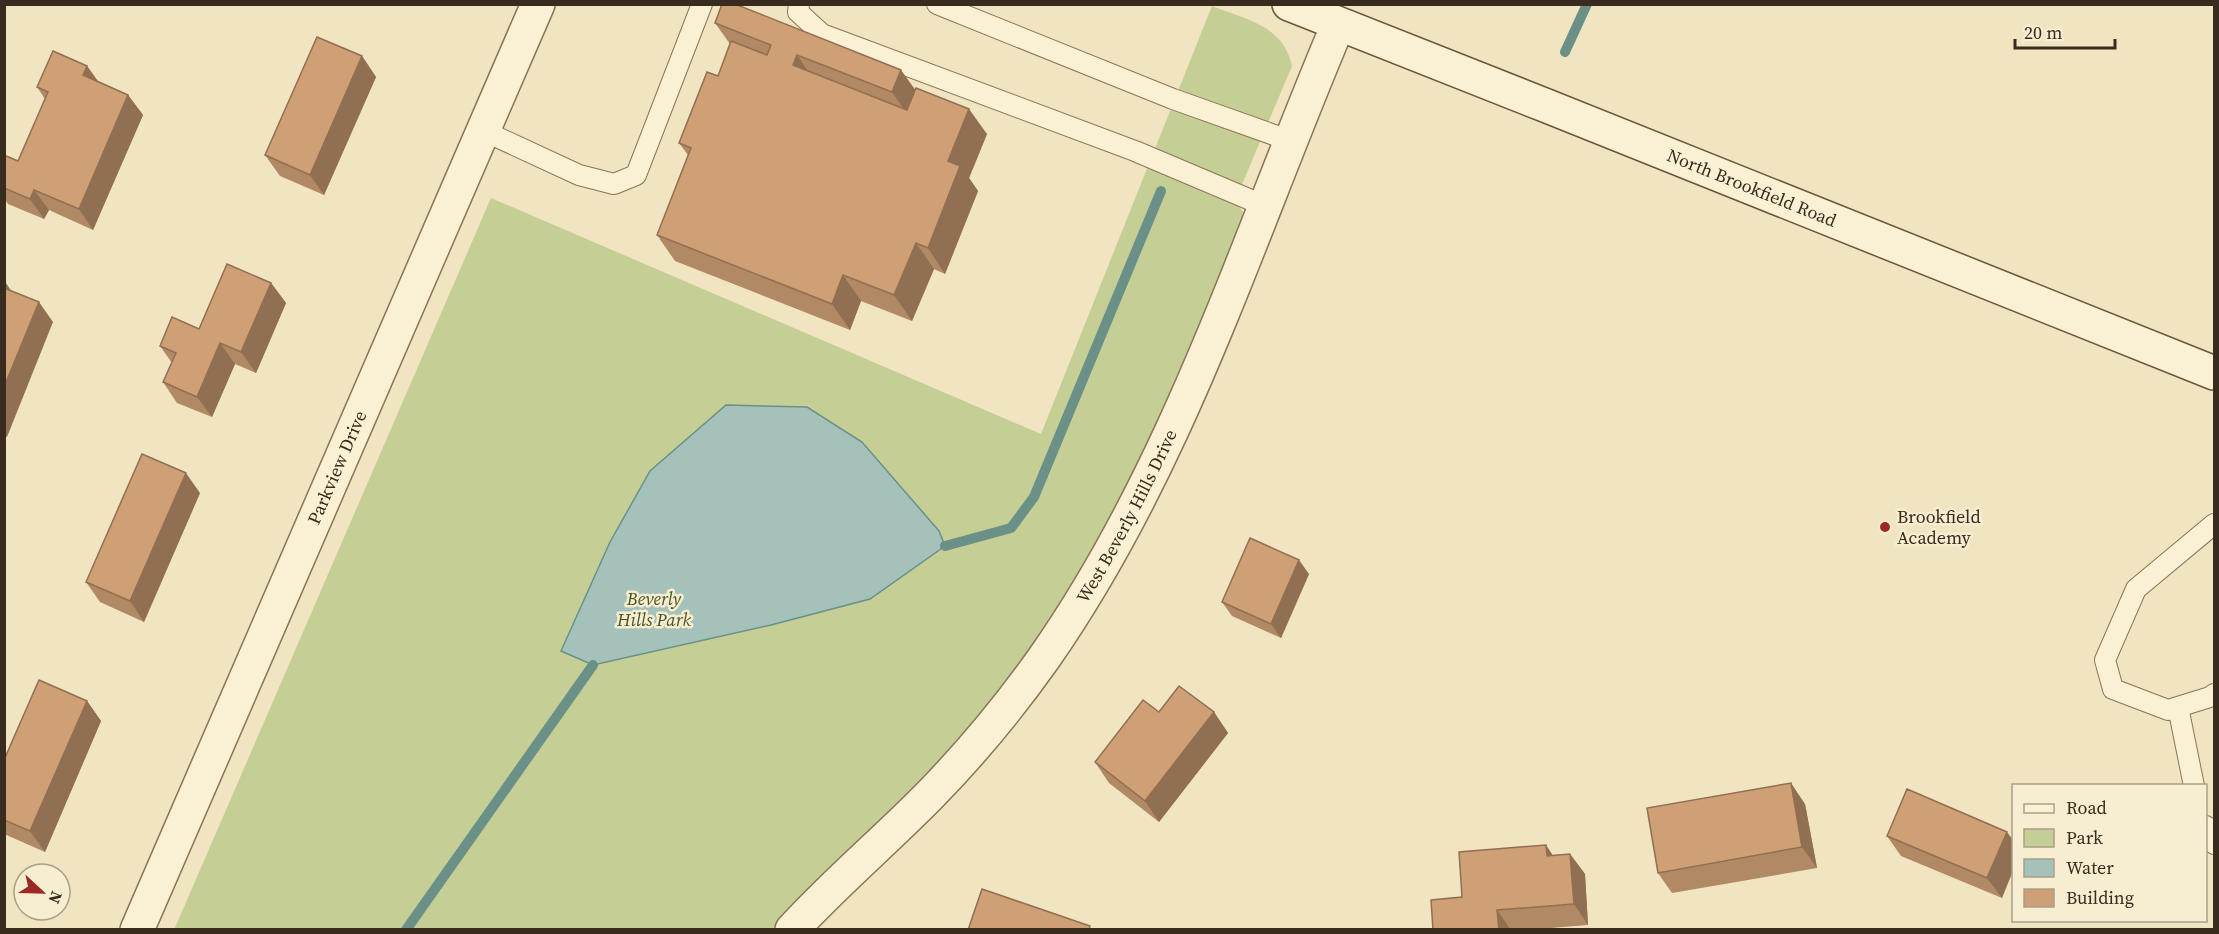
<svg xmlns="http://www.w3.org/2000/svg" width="2219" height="934" font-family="'Source Serif 4',serif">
<rect width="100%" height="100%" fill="#f0e4c1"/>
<path fill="#c5ce94" d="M 1212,6 C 1247,20 1283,25 1292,66 L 1235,201 L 1248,219 L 1115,518 L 997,702 L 931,777 L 772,929 L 174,930 L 491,198 L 1041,434 Z"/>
<path fill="#a4c2ba" stroke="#6a9088" stroke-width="1.5" d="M 726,405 L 807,407 L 862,442 L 939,531 L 945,546 L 870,599 L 771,625 L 593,665 L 561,651 L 610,542 L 650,471 Z"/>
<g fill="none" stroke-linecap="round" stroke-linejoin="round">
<path stroke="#6a9088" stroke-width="10" d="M 1565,52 L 1587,4
M 945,546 L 1011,528 L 1034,497 L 1161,191
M 406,930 L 593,665"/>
<defs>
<path id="lane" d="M 799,4 L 798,12 L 822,34 L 1135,151 L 1265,206
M 937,4 L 1173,99 L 1291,141
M 484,131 L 579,175 L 614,184 L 636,175 L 702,4
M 2214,524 L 2136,589 L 2105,660 L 2113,689 L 2168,710 L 2210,697 L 2214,694
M 2178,707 L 2194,786
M 2206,826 L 2214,844"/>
<g id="street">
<path id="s1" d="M 137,930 L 538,4"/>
<path id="s2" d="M 792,930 C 836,882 886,840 931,794 C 972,752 1010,706 1044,658 C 1179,465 1247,239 1338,25"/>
</g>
<g id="secondary">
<path id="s3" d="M 1289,4 L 1547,106 L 2214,373"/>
</g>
</defs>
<use href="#lane" stroke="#8a7458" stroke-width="22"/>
<use href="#street" stroke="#8a7458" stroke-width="36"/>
<use href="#secondary" stroke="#6b553b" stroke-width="36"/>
<use href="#lane" stroke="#faf0d4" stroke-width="20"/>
<use href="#street" stroke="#faf0d4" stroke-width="33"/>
<use href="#secondary" stroke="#faf0d4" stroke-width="33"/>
</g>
<path fill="#b28965" d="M 715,23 L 915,90 L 987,134 L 969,178 L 978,191 L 945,274 L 934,269 L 912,321 L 861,301 L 850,330 L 675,261 L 657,235 L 688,155 L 679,143 L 718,76 L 730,44 Z
M 362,56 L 376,77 L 324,195 L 280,176 L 265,155 Z
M 87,66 L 98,81 L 128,95 L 143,115 L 93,230 L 49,210 L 44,219 L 8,204 L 4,198 L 4,158 L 18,161 L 45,99 L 37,87 Z
M 271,283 L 286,303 L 256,373 L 235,364 L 212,417 L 177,403 L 163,382 L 172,363 L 160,346 L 199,329 Z
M 200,493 L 144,622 L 100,602 L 86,582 Z
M 1309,574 L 1281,638 L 1232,616 L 1222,602 Z
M 87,701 L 101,721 L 45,852 L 4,834 L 4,760 Z
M 1159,712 L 1214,712 L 1228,733 L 1159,822 L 1109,783 L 1095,762 Z
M 1805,804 L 1817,868 L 1672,893 L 1658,873 Z
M 2007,832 L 2002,898 L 1901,856 L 1887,836 Z
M 1570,854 L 1585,874 L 1588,925 L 1526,930 L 1433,930 L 1553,855 Z"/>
<path fill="#916f52" d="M 797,55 L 814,80 L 793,65 Z
M 362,56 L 376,77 L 324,195 L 310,175 Z
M 87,66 L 101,86 L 83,75 Z
M 901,70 L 919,95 L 910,118 L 892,92 Z
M 128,95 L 143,115 L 93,230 L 79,209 Z
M 969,109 L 987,134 L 969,178 L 978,191 L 945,274 L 928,248 L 948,161 Z
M 34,190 L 49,210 L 44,219 L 30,199 Z
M 916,243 L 934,269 L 912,321 L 894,295 Z
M 843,275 L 861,301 L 850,330 L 832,304 Z
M 4,280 L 14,295 L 4,297 Z
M 271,283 L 286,303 L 256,373 L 241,352 Z
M 39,302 L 53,322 L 7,437 L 4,434 L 4,387 Z
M 220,343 L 235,364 L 212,417 L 197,397 Z
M 186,473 L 200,493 L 144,622 L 130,601 Z
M 1299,560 L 1309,574 L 1281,638 L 1271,624 Z
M 87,701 L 101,721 L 45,852 L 30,831 Z
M 1214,712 L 1228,733 L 1159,822 L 1145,801 Z
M 1791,783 L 1805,804 L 1817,868 L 1802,847 Z
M 2007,832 L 2013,840 L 2013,871 L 2002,898 L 1987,878 Z
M 1546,845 L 1560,866 L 1547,856 Z
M 1570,854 L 1585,874 L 1588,925 L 1574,904 Z
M 1497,910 L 1511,930 L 1499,930 Z"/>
<path fill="#cf9f75" stroke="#916f52" stroke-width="1.5" d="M 722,4 L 735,4 L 901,70 L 892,92 L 797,55 L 793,65 L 907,110 L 916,88 L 969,109 L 948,161 L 960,166 L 928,248 L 916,243 L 894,295 L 843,275 L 832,304 L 657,235 L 691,148 L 679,143 L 707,72 L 718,76 L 731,41 L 767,55 L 771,45 L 715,23 Z
M 317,37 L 362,56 L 310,175 L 265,155 Z
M 53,51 L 87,66 L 83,75 L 128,95 L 79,209 L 34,190 L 30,199 L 4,188 L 4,158 L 6,156 L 18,161 L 48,92 L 37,87 Z
M 227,264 L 271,283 L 241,352 L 220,343 L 197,397 L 163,382 L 176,353 L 160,346 L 172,317 L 199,329 Z
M 4,288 L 39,302 L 4,387 Z
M 142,454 L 186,473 L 130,601 L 86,582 Z
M 1250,538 L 1299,560 L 1271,624 L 1222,602 Z
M 39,680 L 87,701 L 30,831 L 4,820 L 4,760 Z
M 1179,686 L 1214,712 L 1145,801 L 1095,762 L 1143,700 L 1159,712 Z
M 1791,783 L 1802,847 L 1658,873 L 1647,808 Z
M 1907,789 L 2007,832 L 1987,878 L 1887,836 Z
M 1546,845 L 1547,856 L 1570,854 L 1574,904 L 1497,910 L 1499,930 L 1433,930 L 1431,900 L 1462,897 L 1459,852 Z
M 982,889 L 1090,926 L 1089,930 L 968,930 Z"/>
<circle fill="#9b2a25" stroke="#f7edd1" stroke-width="2" cx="1885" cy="527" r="6"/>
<g text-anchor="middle" stroke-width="5" stroke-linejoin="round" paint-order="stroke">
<g font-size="18" fill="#392b1d" stroke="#f7edd1">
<text dy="6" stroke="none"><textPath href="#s3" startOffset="498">North Brookfield Road</textPath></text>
<text dy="6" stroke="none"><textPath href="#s1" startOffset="504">Parkview Drive</textPath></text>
<text dy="6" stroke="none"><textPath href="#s2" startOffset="536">West Beverly Hills Drive</textPath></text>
</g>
<g font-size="18" fill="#392b1d" stroke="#f7edd1" text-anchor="start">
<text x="1897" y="523">Brookfield<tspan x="1897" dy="21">Academy</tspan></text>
</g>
<g font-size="18" font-style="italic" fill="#475622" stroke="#f7edd1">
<text x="654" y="605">Beverly<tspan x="654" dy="21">Hills Park</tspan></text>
</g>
</g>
<rect width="2219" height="934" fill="none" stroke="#392b1d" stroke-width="12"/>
<rect x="2012" y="784" width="195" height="138" fill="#f7edd1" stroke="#ab9f89" stroke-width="1.5"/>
<rect x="2024" y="804" width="30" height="9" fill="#faf0d4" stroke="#ab9f89" stroke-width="1.5"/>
<text x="2066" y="814" font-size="18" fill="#392b1d">Road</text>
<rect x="2024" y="829" width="30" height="18" fill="#c5ce94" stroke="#ab9f89" stroke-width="1.5"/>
<text x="2066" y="844" font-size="18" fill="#392b1d">Park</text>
<rect x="2024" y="859" width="30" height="18" fill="#a4c2ba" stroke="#ab9f89" stroke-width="1.5"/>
<text x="2066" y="874" font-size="18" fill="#392b1d">Water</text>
<rect x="2024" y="889" width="30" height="18" fill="#cf9f75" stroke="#ab9f89" stroke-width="1.5"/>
<text x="2066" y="904" font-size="18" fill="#392b1d">Building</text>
<g transform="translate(42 892) rotate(112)"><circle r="28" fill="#f7edd1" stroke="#ab9f89" stroke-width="1.5"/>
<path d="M0-4.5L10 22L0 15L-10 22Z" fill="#9b2a25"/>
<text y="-9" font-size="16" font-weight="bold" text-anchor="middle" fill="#392b1d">N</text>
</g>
<path d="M2015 39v9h100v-9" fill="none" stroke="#392b1d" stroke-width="3"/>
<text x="2024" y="39" font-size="18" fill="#392b1d" stroke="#f7edd1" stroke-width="4.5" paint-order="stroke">20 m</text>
</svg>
